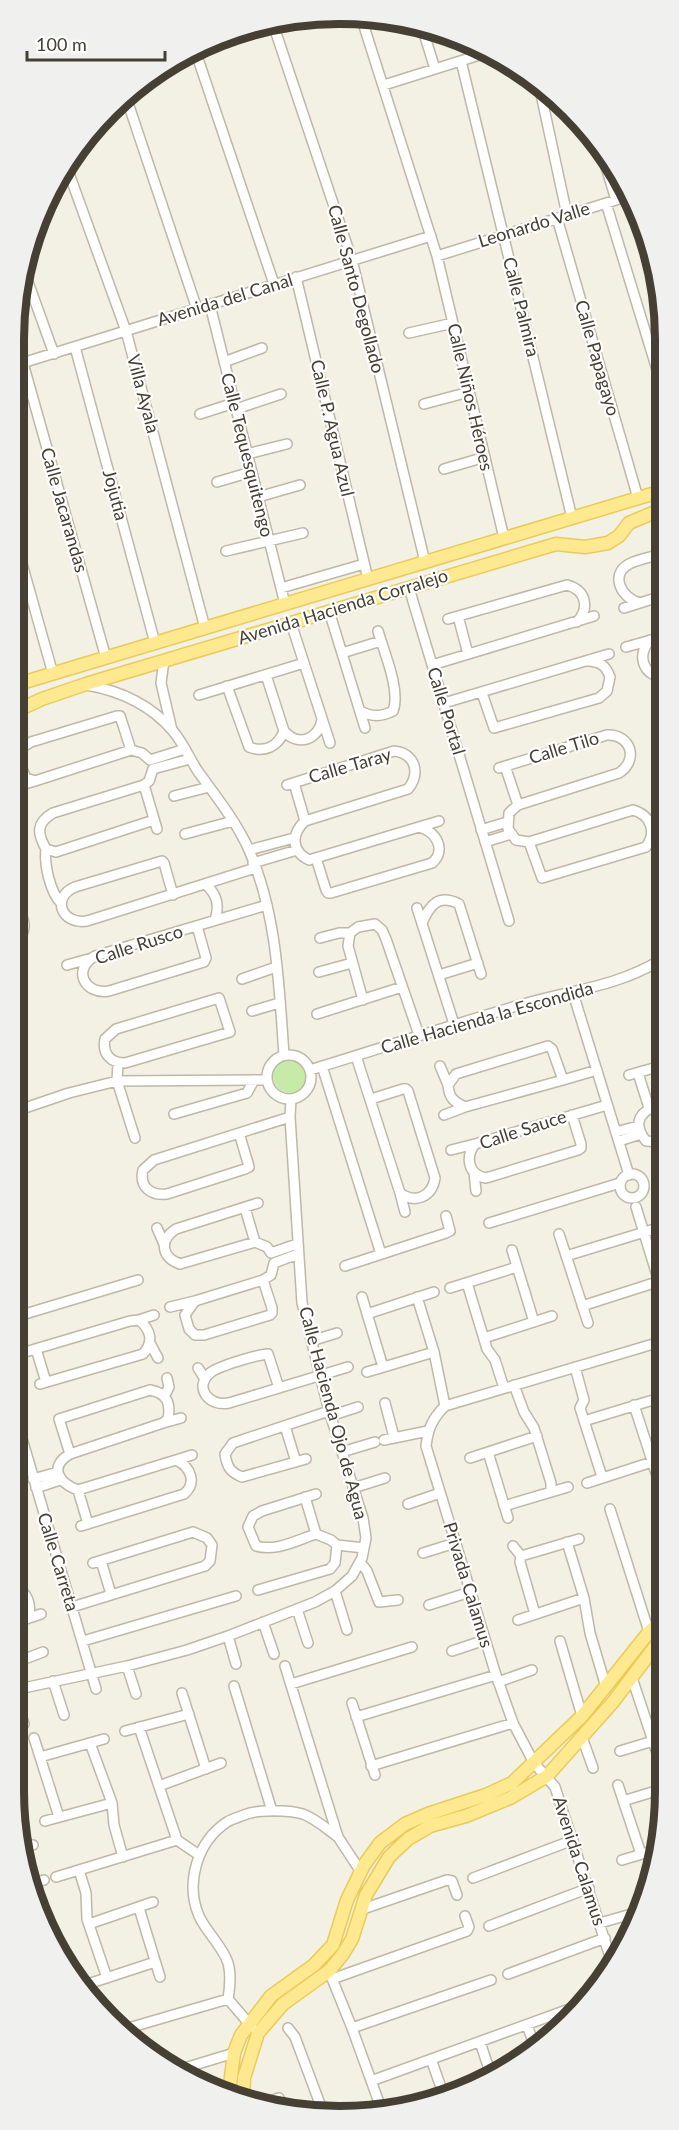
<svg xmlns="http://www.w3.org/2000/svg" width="679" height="2130" font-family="Lato,sans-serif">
<rect width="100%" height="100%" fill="#f3f0e4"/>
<path fill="#c7eaa9" d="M273 1076a17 17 0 1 1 34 0a17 17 0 1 1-34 0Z"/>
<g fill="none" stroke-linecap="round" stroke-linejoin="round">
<defs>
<path id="minor" d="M 362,20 L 437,256 L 504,538
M 272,21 L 352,260 L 425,562
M 422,27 L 435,69
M 221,42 L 287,20
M 196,53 L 274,284
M 461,61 L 572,518
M 384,85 L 489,52
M 539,85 L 567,215
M 127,100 L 197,309
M 602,154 L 616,200
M 66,165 L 126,331 L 205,628
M 606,203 L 662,386
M 557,218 L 638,498
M 437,256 L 632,195
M 23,268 L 54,354
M 296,277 L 368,579
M 210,305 L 285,604
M 409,333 L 453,323
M 75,347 L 155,643
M 224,362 L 262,348
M 23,363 L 106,658
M 19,364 L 431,236
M 424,404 L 469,392
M 236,409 L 281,394
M 200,414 L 234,403
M 247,454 L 287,444
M 444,469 L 485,457
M 217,482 L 251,472
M 258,497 L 300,485
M 226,551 L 303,533
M 19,553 L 53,674
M 281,588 L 364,564
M 409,588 L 509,921
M 640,603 C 622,599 609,575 629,564 C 639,559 652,557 662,554
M 624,608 L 662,596
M 329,611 L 365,728
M 458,616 L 468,654
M 448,619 L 567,585 C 586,590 590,608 577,622
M 291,623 L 330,743
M 650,640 C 637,655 642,674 662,677
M 626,647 L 662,637
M 342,653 L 381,641
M 164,660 L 161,683 L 172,730
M 432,665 L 594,616
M 266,675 L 284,731 C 298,747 318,740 322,720
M 87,685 C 121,691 150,704 173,731 C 183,743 189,757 197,770 C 215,795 236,821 249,850 C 277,914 279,986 284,1055
M 227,686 L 249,747 C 264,753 278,747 284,731
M 482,693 L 494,728 L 599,698 L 607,691 L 610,677 C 606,666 601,662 589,661
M 199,695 L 304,663
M 444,703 L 609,654
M 360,711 C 372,717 381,717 393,711 C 401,691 384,652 378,631
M 18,757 L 23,747 L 31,742 L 117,716 L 120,716 L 121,719 L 131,750
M 18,760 L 26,778 L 35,781 L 131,750 L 142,753 L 150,760 L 185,749
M 505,766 L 518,805
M 499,768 L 607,735 C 631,734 639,760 619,773 L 518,805 L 509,813 L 508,829 L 516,840 L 529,842 L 633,810 C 651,815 657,832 646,847 L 542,878 L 529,842
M 294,783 L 305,821
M 144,785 L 157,829
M 287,785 L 394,751 C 415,753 421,773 408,789 L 305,821 C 291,834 291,851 309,860 L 419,827 C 436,831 447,850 432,863 L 331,893 L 328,893 L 326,890 L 316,858
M 18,786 L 35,781
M 174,796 L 209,787
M 154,820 L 56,852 L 46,849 C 37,833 36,823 53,813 L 144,785 L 149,781 L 153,769 L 190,759
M 419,827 L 439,821
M 481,830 L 507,822
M 185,834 L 233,821
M 485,842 L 511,834
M 46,849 C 44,864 50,892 61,903
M 249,850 L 294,838
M 253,863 L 297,850
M 205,884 C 217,894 220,905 215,920
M 173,895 L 164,863 L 162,861 L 75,887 C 51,897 61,925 87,921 L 255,868
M 417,908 L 454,1024
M 422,923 C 430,904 439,894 459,904 L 481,974
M 197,926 L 206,958 L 204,962 L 109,991 C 84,995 72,969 95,956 C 152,939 210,922 267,905
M 320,938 L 339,933 L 350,933
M 17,941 C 26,932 27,920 17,911
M 67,965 L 92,958
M 319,972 L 352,963
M 439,975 L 478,963
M 242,979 L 276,967
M 573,993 L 629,1175
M 219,998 L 230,1032 L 125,1063 C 110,1063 102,1053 105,1039 L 116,1029 Z
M 363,1000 L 348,946 L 350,933 L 358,927 L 375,924 L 382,930 L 386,939 L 419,1035
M 252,1011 L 279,1003
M 317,1014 L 402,987
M267 1077a22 22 0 1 1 44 0a22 22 0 1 1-44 0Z
M 356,1056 L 400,1193 C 415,1204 432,1197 435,1178 L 408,1091 L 406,1089 L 403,1089 L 371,1099
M 118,1063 L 117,1081 L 135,1138
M 322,1066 L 381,1254
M 440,1066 L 448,1085
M 310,1070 C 382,1048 454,1024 527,1003 C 576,989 615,987 661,960
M 638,1073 L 649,1108
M 629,1075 L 661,1066
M 563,1080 L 552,1049 L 548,1046 L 456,1074 L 448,1085 C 449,1098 454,1102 465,1107 L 563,1080 L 597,1070
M 16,1111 L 69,1093 L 117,1081 L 267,1080
M 174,1114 L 247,1093 L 254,1080
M 444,1115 L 465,1107
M 572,1115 L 581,1144 L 581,1148 L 578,1150 L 486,1178 C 468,1175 465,1157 475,1144 L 607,1105
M 616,1132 L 638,1126
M 239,1133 L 248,1163 L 249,1167 L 245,1169 L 167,1194 C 151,1196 139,1187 143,1170 L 154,1160 L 290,1117
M 619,1141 L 641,1134
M 661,1142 L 646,1141 C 631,1122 641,1110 661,1104
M 451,1150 L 475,1144
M 474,1173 L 476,1191
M620 1186a12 12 0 1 1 24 0a12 12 0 1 1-24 0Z
M 400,1193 L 405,1212
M 636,1207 L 660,1285
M 245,1208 L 255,1242
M 489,1223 L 620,1183
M 157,1228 L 164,1244
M 559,1234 L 588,1323
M 255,1242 L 180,1264 C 161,1257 159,1240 176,1229 L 258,1203
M 255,1242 L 267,1247 L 271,1253 L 297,1244
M 512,1250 L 534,1322
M 566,1256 L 661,1227
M 345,1266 L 446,1233 L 450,1231 L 446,1216
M 263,1280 L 272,1308 L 272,1313 L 270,1315 L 204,1335 L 195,1335 L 189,1329 L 185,1315 L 195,1301 L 263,1280 L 271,1275 L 274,1263 L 298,1254
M 467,1283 L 487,1349 L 495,1360 L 504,1388
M 450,1288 L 517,1267
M 362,1297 L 383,1367
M 417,1297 L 434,1352 L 445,1406
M 582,1306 L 660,1281
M 170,1307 L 195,1301
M 367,1314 L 434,1292
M 15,1317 L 138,1280
M 139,1320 L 154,1315
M 484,1338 L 552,1316
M 311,1341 L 337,1333
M 150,1343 L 158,1358
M 36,1349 L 46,1382
M 15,1355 L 130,1321 L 139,1320 C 151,1330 154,1342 143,1354 L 40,1384
M 575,1367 L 584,1400 L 580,1408 L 602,1477
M 198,1368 L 205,1379
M 367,1372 L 434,1352
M 514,1385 L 524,1412 L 534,1428 L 551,1483 L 551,1492
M 279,1388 L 268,1354 C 257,1355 218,1366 210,1373 C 194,1387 208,1407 229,1403 L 348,1367
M 165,1395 L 169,1387 L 167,1378
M 385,1403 L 394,1437
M 634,1405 L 657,1476
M 15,1415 L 96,1689
M 330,1416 L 358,1407
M 584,1421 L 653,1400
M 163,1423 L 181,1418
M 285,1426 L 296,1462
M 384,1440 L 428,1431
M 342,1452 L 375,1442
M 488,1452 L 508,1518
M 70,1454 L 59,1419 L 150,1390 C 167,1393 171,1403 168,1419 L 163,1423 L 70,1454 C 48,1467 59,1483 78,1490 L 176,1460 C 191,1467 197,1483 184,1494 L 81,1526
M 470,1458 L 537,1436
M 306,1459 L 242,1477 C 230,1472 227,1467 225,1454 L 233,1443 L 329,1411
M 176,1460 L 192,1455
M 33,1479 L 58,1472
M 587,1483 L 652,1462
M 36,1488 L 60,1480
M 353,1488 L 385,1478
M 78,1490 L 88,1524
M 316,1494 L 262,1511 L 253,1516 L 248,1527 L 256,1546 C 276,1552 297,1540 316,1534 L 331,1540 L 337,1545 L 364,1548
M 305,1497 L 316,1534
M 408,1504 L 440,1493
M 504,1506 L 568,1487
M 610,1509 L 649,1632
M 567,1542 L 584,1598 L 590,1633 L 606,1687
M 513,1546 L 521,1556 L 520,1562 L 535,1614
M 423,1553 L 455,1543
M 521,1556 L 579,1539
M 101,1561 L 111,1594
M 360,1562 L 367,1571 L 379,1602 L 398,1600
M 14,1587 C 28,1591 32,1606 28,1618
M 258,1590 L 330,1569 L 335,1563 L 337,1545
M 335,1591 L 347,1630
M 429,1605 L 470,1592
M 72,1607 L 205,1566 L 210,1561 L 212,1545 L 207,1538 L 193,1532 L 93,1563
M 297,1609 L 308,1643
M 518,1620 L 584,1598
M 263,1622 L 274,1654
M 14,1623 L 41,1614
M 228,1636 L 236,1664
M 83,1641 L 236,1596
M 560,1641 L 582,1716
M 452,1651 L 485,1640
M 14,1663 L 43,1652
M 127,1666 L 136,1694
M 285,1666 L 338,1837 L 361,1872
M 632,1678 L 656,1750
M 53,1681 L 64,1715
M 498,1682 L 532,1670
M 291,1684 L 412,1647
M 234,1686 L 272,1811
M 14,1690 L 127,1666 L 187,1650 L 228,1636 L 315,1602 L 335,1591 L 352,1576 L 362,1558 L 366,1538 L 363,1518 L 329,1411 L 302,1303 L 290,1117 L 291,1099
M 182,1693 L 206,1769
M 14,1694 L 24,1724
M 352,1703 L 375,1775
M 356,1717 L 496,1675
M 139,1727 L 177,1840
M 125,1731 L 189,1714
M 582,1737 L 593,1768
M 34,1738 L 59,1817
M 90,1743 L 112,1803 L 114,1825 L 123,1857
M 620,1751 L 653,1741
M 40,1757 L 104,1739
M 371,1766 L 513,1723
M 618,1785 L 641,1854
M 159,1786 L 221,1763
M 623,1801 L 659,1790
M 17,1807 L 19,1807
M 45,1821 L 112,1803
M 177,1840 L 199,1855
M 25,1847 L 33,1845
M 622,1860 L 659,1849
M 79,1870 L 86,1893 L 87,1919 L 107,1978
M 56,1877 L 177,1840
M 473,1878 L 573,1840
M 32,1884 L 44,1880
M 139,1908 L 160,1977
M 363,1909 L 447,1880 L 452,1881 L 457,1895
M 42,1922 L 49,1919
M 600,1923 L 635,1913
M 89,1924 L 153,1902
M 489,1926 L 589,1888
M 613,1966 L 555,1787 L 534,1763 L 513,1723 L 496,1675 L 426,1446 C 428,1429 432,1419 445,1406 L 660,1342
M 508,1974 L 605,1938
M 331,1976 L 352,2028 L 381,2108
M 332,1979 L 467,1931 L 469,1927 L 465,1916
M 91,1983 L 155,1962
M 527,2025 L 535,2047
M 252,2027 L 228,1999 C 230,1986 232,1970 226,1958 C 219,1943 206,1931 199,1916 C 185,1883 197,1842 227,1822 C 232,1819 239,1817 244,1815 C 258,1809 289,1810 303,1814 C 316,1819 327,1829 338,1837
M 288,2028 L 295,2037 L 323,2112
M 352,2028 L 491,1980
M 125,2029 L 228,1999
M 480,2042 L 491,2075
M 431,2059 L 444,2096
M 178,2070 L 234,2053
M 371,2081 L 575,2007
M 263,2103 L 279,2098"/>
<path id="major" d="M 18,684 L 662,491
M 18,710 L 42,699 L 86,684 L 556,544 L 585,547 L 608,543 L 619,536 L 629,523 L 662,509
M 229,2093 L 234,2053 L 241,2035 L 271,1996 L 314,1965 L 333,1945 L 347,1900 L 364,1865 L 380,1843 L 405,1824 L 428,1814 L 486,1795 L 512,1783 L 582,1716 L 649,1632 L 660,1622
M 243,2097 L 244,2078 L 258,2033 L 283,2004 L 329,1971 L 343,1954 L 352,1939 L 366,1895 L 389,1857 L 408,1839 L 430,1826 L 466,1816 L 510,1798 L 547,1776 L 613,1702 L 660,1640"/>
</defs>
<use href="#minor" stroke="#bfb8a6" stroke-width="12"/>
<use href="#major" stroke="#eacb5a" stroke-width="15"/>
<use href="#minor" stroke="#fff" stroke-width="9"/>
<use href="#major" stroke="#ffe990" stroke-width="12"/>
</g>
<g text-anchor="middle" stroke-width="4.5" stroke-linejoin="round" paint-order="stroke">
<g font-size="18" fill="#454033" stroke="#fff">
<text transform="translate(534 225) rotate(-17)" y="6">Leonardo Valle</text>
<text transform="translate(356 289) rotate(75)" y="6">Calle Santo Degollado</text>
<text transform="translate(225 300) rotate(-17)" y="6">Avenida del Canal</text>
<text transform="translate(521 307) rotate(76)" y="6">Calle Palmira</text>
<text transform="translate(597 358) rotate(74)" y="6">Calle Papagayo</text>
<text transform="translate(143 394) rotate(75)" y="6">Villa Ayala</text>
<text transform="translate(470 397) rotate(77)" y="6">Calle Niños Héroes</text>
<text transform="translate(332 428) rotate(77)" y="6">Calle P. Agua Azul</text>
<text transform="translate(247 455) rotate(76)" y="6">Calle Tequesquitengo</text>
<text transform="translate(115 495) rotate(75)" y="6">Jojutia</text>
<text transform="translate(64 510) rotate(74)" y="6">Calle Jacarandas</text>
<text transform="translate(343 607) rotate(-17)" y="6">Avenida Hacienda Corralejo</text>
<text transform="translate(446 711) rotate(73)" y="6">Calle Portal</text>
<text transform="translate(564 748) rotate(-17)" y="6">Calle Tilo</text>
<text transform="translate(350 766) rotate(-16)" y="6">Calle Taray</text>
<text transform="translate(139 945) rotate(-18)" y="6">Calle Rusco</text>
<text transform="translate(487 1018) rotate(-16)" y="6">Calle Hacienda la Escondida</text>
<text transform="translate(523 1130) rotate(-18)" y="6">Calle Sauce</text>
<text transform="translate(333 1413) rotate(75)" y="6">Calle Hacienda Ojo de Agua</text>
<text transform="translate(58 1562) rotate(73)" y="6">Calle Carreta</text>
<text transform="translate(468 1585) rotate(73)" y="6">Privada Calamus</text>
<text transform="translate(579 1861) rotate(72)" y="6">Avenida Calamus</text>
</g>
</g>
<path d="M0 0H679V2130H0ZM339 24H340A315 315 0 0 1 655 339V1791A315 315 0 0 1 340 2106H339A315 315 0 0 1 24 1791V339A315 315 0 0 1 339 24Z" fill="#f0f0ef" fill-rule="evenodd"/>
<path fill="none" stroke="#454033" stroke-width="8" d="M339 24H340A315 315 0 0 1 655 339V1791A315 315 0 0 1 340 2106H339A315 315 0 0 1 24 1791V339A315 315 0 0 1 339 24Z"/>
<path d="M27 51v9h138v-9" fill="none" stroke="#454033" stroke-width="3"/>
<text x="36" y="51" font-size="18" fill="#454033" stroke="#ffffff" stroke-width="4.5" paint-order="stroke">100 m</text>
</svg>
